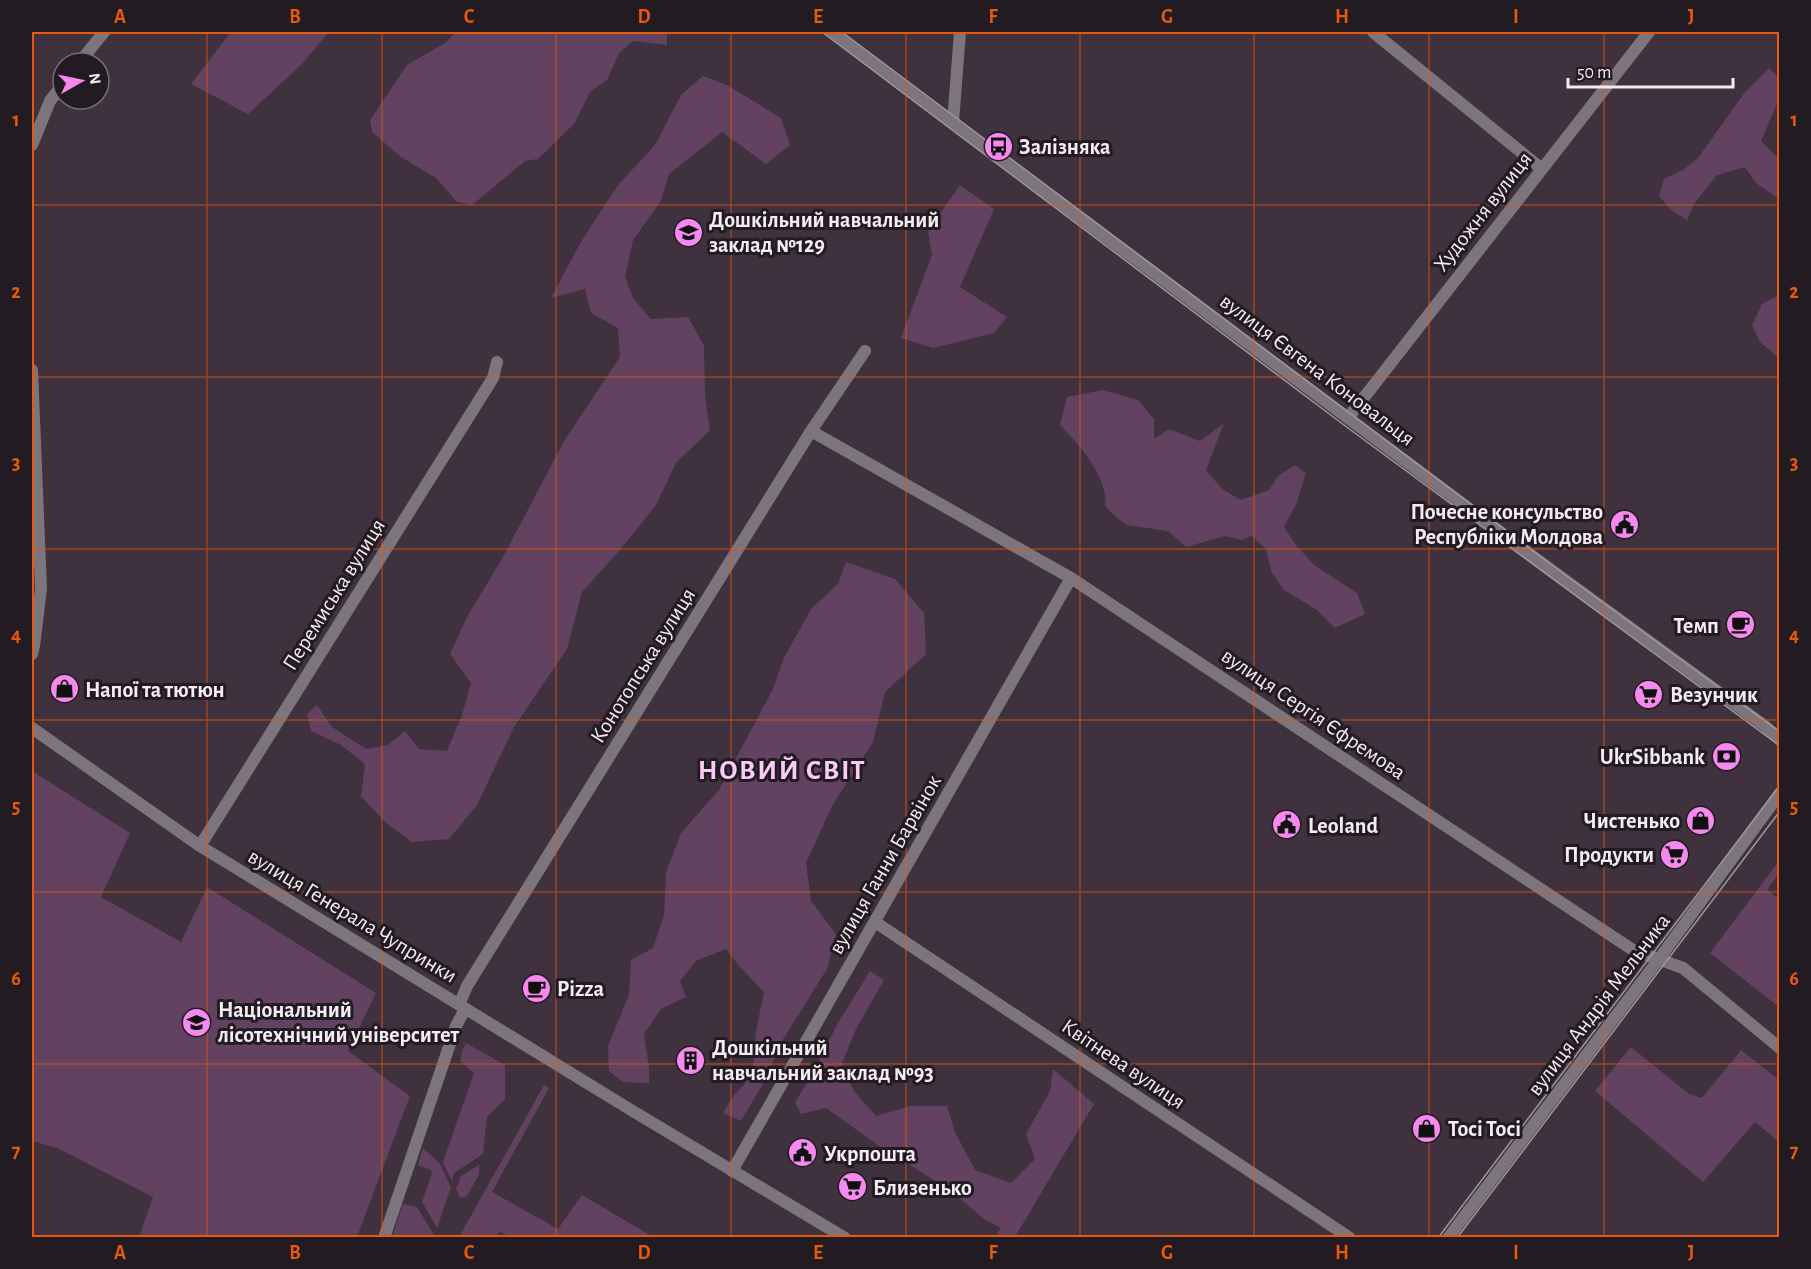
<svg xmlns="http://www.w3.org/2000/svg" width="1811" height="1269" font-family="'Alegreya Sans',sans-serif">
<rect width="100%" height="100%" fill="#3f313e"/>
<path fill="#624260" d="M 231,32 L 329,32 L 301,65 L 248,114 L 191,84 Z
M 456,32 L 667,32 L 667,45 L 633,41 L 619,53 L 607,80 L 590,92 L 574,124 L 538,159 L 525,161 L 472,205 L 457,202 L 436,178 L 401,157 L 372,132 L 370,120 L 407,65 L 445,43 Z
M 1769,68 L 1779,78 L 1779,99 L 1761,141 L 1779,159 L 1779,199 L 1756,183 L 1745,167 L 1717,175 L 1694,204 L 1687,220 L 1671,210 L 1659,196 L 1664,179 L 1683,170 L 1698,158 L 1745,92 Z
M 703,76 L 727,85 L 781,118 L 790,145 L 766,164 L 722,132 L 669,174 L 661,201 L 633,240 L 625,277 L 633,298 L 651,319 L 688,317 L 704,346 L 705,395 L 710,430 L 676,463 L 656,505 L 619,551 L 582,592 L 567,649 L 514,727 L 477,805 L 449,839 L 412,842 L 385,822 L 361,796 L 365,764 L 341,745 L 311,731 L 307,714 L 317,705 L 332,727 L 366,749 L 388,745 L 405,731 L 419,749 L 447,751 L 462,715 L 471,683 L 450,654 L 467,617 L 502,559 L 564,441 L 620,357 L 618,328 L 591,313 L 585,289 L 551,298 L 582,240 L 618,185 L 655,145 L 681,95 Z
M 960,185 L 994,209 L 960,287 L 1007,317 L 994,333 L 933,348 L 901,338 L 932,255 L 928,231 Z
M 1779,295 L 1780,295 L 1779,358 L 1760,342 L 1752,325 L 1762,304 Z
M 1103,390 L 1138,400 L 1154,419 L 1154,439 L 1169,429 L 1200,441 L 1224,423 L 1206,470 L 1222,489 L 1241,500 L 1269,490 L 1278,476 L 1295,465 L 1306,473 L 1297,502 L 1284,527 L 1296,545 L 1314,565 L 1357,593 L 1365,614 L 1335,628 L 1317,610 L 1284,590 L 1271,571 L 1266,549 L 1252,536 L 1242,540 L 1225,536 L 1186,547 L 1168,531 L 1127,525 L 1117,518 L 1105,506 C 1110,480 1078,443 1060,425 L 1067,397 Z
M 846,562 L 895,579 L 924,613 L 926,654 L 885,692 L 873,742 L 832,806 L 806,863 L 811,901 L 836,934 L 827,969 L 782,1041 L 765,1080 L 741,1121 L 723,1113 L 735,1094 L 752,1076 L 756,1031 L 764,992 L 739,966 L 726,949 L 696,961 L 680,981 L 686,997 L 661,1009 L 644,1034 L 649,1068 L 649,1083 L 623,1082 L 609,1071 L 608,1046 L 629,995 L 631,960 L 653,948 L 664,915 L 666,872 L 681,833 L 719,790 L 772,691 L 784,658 L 811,609 L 838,584 Z
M 32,771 L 130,833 L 101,897 L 181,942 L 207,887 L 376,993 L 348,1051 L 410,1096 L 357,1237 L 139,1237 L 153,1197 L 57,1148 L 32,1141 Z
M 1779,861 L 1779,873 L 1767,890 L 1779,899 L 1779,1007 L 1710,953 Z
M 870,971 L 884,980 L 856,1029 L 842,1063 L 854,1091 L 876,1116 L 910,1106 L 947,1106 L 955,1132 L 975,1170 L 1011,1183 L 1035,1159 L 1026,1134 L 1050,1091 L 1053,1069 L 1094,1104 L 1015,1237 L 995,1237 L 1001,1228 L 984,1219 L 950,1190 L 879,1146 L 826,1108 L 801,1114 L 795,1102 L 810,1078 L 838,1023 Z
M 466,1043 L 505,1065 L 505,1099 L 487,1117 L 483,1154 L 454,1173 L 452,1182 L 443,1162 L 474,1073 L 460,1061 L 462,1051 Z
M 1631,1047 L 1689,1094 L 1702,1098 L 1741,1050 L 1779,1080 L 1779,1142 L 1755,1122 L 1703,1182 L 1595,1091 Z
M 544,1085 L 549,1088 L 492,1192 L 558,1229 L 582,1195 L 653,1237 L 511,1238 L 500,1231 L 496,1237 L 459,1237 Z
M 423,1148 L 440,1164 L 451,1187 L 437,1228 L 422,1202 L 432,1173 L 431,1170 L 418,1165 Z
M 479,1165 L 479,1175 L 467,1196 L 460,1198 L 456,1189 L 461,1176 Z
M 403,1204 L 417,1207 L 434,1235 L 433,1237 L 392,1237 Z"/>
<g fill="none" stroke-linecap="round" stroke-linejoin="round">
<path stroke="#7d757c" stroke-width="12" d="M 1373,32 L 1542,169
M 79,63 L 104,32
M 32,145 L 50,101 L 63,84
M 32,370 L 41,589 L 34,646 L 32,654
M 1348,418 L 1649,32
M 811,431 L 1071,578 L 1633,950 L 1683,968 L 1780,1048
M 32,728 L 200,846 L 631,1110 L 845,1238
M 200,846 L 493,378 L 497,362
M 875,922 L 1350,1238
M 459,1005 L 467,986 L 811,431 L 865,351
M 732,1171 L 1071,578
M 384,1238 L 456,1026 L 465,1009"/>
<path stroke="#7d757c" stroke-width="12" d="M 832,32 L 1535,558 L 1765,726 L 1780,740
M 953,122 L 960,32
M 1448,1238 L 1659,959 L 1780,793"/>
<path stroke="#a195a0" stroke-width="1.5" d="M 822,32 L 1344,425 L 1780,746
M 842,32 L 1568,577 L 1780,732
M 1438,1238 L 1780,785
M 1457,1238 L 1780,811"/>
</g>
<path fill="none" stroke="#e8590c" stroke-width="1.5" stroke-opacity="0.55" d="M 207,32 L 207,1238M 382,32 L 382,1238M 556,32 L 556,1238M 731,32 L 731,1238M 906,32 L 906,1238M 1080,32 L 1080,1238M 1254,32 L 1254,1238M 1429,32 L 1429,1238M 1604,32 L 1604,1238M 32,205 L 1780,205M 32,377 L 1780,377M 32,549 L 1780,549M 32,720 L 1780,720M 32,892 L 1780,892M 32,1064 L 1780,1064"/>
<defs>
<symbol id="bus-disc" viewBox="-11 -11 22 22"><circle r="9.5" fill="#f589ef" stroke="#221b21"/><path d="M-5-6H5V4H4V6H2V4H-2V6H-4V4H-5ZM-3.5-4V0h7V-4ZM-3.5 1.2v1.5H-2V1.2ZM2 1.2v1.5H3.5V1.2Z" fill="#111"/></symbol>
<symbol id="school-disc" viewBox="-11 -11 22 22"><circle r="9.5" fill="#f589ef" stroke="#221b21"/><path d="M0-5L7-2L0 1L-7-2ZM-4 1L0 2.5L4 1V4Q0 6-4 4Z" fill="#111"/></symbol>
<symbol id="civic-disc" viewBox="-11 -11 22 22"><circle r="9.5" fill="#f589ef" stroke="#221b21"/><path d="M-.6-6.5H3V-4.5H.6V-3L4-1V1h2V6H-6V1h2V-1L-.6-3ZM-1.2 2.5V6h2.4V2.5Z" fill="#111"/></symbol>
<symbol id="cafe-disc" viewBox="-11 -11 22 22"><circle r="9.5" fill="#f589ef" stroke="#221b21"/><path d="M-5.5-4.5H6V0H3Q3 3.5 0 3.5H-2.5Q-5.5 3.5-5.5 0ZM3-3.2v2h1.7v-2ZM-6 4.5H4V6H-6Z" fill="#111"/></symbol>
<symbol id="shop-disc" viewBox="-11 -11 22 22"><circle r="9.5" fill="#f589ef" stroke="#221b21"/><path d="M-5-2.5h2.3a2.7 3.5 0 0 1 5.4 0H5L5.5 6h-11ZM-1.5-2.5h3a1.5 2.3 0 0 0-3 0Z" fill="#111"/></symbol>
<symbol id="supermarket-disc" viewBox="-11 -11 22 22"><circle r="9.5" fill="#f589ef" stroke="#221b21"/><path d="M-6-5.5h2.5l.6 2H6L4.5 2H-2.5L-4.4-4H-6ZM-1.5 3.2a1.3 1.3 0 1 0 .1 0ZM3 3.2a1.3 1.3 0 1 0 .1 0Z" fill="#111"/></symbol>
<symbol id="bank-disc" viewBox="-11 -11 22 22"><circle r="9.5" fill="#f589ef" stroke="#221b21"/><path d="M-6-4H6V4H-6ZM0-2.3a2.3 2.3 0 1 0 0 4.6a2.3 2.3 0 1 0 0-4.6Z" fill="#111"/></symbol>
<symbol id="university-disc" viewBox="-11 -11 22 22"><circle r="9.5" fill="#f589ef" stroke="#221b21"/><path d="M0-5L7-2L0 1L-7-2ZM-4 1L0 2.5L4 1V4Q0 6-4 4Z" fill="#111"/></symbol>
<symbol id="building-disc" viewBox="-11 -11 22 22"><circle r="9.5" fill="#f589ef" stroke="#221b21"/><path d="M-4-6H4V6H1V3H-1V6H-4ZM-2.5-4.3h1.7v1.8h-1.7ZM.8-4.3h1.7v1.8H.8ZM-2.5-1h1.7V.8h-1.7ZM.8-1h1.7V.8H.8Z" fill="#111"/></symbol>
</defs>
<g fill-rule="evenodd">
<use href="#bus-disc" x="982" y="130" width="33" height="33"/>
<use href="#school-disc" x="672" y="216" width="33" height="33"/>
<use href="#civic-disc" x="1608" y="508" width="33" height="33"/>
<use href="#cafe-disc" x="1724" y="608" width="33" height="33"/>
<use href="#shop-disc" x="48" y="672" width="33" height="33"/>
<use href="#supermarket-disc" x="1632" y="678" width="33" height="33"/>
<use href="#bank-disc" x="1710" y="740" width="33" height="33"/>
<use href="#shop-disc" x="1684" y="804" width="33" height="33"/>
<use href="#civic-disc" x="1270" y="808" width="33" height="33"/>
<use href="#supermarket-disc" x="1658" y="838" width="33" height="33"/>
<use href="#cafe-disc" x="520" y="972" width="33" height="33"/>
<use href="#university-disc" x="180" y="1006" width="33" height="33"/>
<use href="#building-disc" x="674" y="1044" width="33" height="33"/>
<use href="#shop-disc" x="1410" y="1112" width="33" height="33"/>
<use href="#civic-disc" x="786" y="1136" width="33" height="33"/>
<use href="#supermarket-disc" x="836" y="1170" width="33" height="33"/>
</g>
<g text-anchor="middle" stroke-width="6" stroke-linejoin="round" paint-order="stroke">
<g font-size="22" font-weight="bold" fill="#f5ebf4" stroke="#221b21" text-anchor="start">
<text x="1019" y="154">Залізняка</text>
<text x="709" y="227">Дошкільний навчальний<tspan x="709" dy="25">заклад №129</tspan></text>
<text x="1603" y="519" text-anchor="end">Почесне консульство<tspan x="1603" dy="25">Республіки Молдова</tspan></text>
<text x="1719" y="633" text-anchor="end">Темп</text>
<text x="85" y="697">Напої та тютюн</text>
<text x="1670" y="702">Везунчик</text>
<text x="1705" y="764" text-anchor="end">UkrSibbank</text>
<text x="1680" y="828" text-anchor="end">Чистенько</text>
<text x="1308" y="833">Leoland</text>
<text x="1654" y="862" text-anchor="end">Продукти</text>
<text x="557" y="996">Pizza</text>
<text x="218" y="1017">Національний<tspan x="218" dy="25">лісотехнічний університет</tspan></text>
<text x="712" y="1055">Дошкільний<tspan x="712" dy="25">навчальний заклад №93</tspan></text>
<text x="1448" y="1136">Тосі Тосі</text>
<text x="824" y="1161">Укрпошта</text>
<text x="873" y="1195">Близенько</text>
</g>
<g font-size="22" fill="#f5ebf4" stroke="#221b21">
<text transform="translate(1482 211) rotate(-52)" y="8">Художня вулиця</text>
<text transform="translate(1318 369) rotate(37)" y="8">вулиця Євгена Коновальця</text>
<text transform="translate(333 594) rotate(-58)" y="8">Перемиська вулиця</text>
<text transform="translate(642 665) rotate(-58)" y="8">Конотопська вулиця</text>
<text transform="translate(1314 713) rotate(34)" y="8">вулиця Сергія Єфремова</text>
<text transform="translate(884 864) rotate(-60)" y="8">вулиця Ганни Барвінок</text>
<text transform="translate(353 915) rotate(31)" y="8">вулиця Генерала Чупринки</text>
<text transform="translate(1598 1004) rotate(-53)" y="8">вулиця Андрія Мельника</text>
<text transform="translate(1124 1063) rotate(34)" y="8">Квітнева вулиця</text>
</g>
<g font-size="28" font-weight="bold" letter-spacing="1.5" fill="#fbcaf7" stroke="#221b21">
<text x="782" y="779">НОВИЙ СВІТ</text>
</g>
</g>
<rect width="1811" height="1269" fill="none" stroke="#221b21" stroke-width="66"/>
<g transform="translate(81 81) rotate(81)"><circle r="28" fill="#221b21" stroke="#766e75" stroke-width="1.5"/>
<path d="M0-4.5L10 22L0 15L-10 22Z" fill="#f589ef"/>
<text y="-9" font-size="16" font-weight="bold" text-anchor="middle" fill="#f5ebf4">N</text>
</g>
<path d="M1568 78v9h165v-9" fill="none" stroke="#f5ebf4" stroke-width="3"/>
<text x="1577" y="78" font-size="18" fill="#f5ebf4" stroke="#221b21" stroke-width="4.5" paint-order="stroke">50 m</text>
<rect x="33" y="33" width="1745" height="1203" fill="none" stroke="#e8590c" stroke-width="2"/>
<g font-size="20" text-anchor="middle" font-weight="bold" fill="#e8590c">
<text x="120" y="23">A</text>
<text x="295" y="23">B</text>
<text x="469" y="23">C</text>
<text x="644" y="23">D</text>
<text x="818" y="23">E</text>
<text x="993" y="23">F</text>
<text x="1167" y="23">G</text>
<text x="1342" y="23">H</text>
<text x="1516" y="23">I</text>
<text x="1691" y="23">J</text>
<text x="16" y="126">1</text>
<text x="1794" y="126">1</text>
<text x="16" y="298">2</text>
<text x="1794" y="298">2</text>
<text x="16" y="469">3</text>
<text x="1794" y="469">3</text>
<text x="16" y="641">4</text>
<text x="1794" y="641">4</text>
<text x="16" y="813">5</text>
<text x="1794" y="813">5</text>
<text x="16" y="985">6</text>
<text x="1794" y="985">6</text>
<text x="16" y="1157">7</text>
<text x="1794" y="1157">7</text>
<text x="120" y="1259">A</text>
<text x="295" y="1259">B</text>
<text x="469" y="1259">C</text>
<text x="644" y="1259">D</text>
<text x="818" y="1259">E</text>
<text x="993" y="1259">F</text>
<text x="1167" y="1259">G</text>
<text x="1342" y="1259">H</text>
<text x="1516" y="1259">I</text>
<text x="1691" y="1259">J</text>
</g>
</svg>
